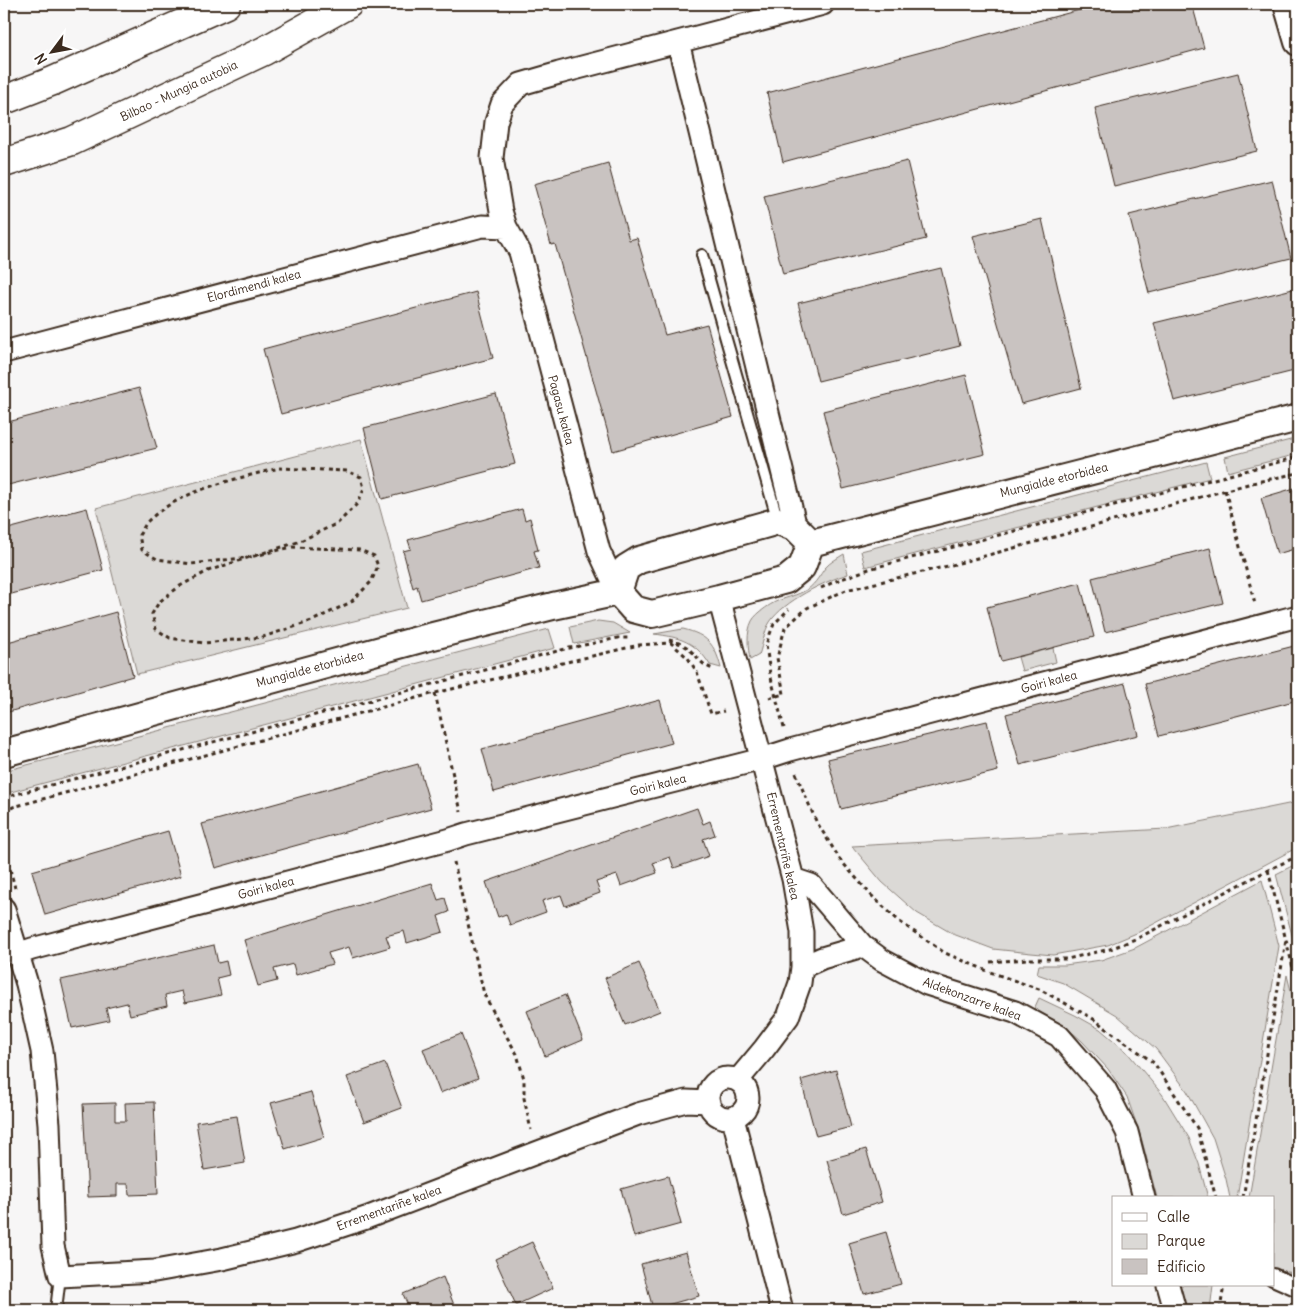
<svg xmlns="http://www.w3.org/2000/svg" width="1302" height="1314" font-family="Delius,sans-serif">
<rect width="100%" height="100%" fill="#f7f6f6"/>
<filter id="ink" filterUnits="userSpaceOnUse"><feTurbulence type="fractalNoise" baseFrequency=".02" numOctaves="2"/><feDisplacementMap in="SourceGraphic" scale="10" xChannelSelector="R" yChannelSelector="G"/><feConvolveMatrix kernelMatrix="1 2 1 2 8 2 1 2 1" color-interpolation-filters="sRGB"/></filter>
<g filter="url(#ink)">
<path fill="#dbd9d6" stroke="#8b827a" d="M 1298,438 L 1298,454 L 1228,472 L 1225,457 Z
M 361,439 L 407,608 L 137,674 L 96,508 Z
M 1206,462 L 1210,478 L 865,567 L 861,551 Z
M 844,554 L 848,574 C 825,581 784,601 770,622 C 764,631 763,644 759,655 L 750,660 C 748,648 746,633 752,621 C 756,613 774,601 783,599 C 792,596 800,594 808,589 C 816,583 820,575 825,568 C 830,562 838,558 844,554 Z
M 598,621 L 613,623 L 630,633 L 574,644 L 570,627 Z
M 549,629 L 555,648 L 25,788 L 4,794 L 4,771 Z
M 683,629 C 707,635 715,644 721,668 L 710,665 C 696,642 680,637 654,634 Z
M 1053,648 L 1056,662 L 1022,671 L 1018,657 Z
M 1298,802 L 1298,847 L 1139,932 L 1108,945 L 1053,955 L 1031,953 L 993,949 L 953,934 L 917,913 L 882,882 L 852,846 L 1166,829 Z
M 1298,863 L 1298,958 L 1276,874 Z
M 4,872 L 22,940 L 18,940 L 4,892 Z
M 1262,880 L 1279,946 L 1237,1198 L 1230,1198 L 1226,1179 L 1213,1138 L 1187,1091 L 1156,1049 L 1117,1015 L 1063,983 L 1037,974 L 1039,965 L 1065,965 L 1101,960 L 1135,948 Z
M 1287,975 L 1298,1019 L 1298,1274 L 1273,1269 L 1273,1198 L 1249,1198 Z
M 1039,998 L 1075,1015 L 1100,1029 L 1126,1051 L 1162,1094 L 1189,1138 L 1199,1164 L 1208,1198 L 1157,1198 L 1141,1137 L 1127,1097 L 1108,1069 L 1082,1041 L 1065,1026 L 1034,1009 Z
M 1180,1285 L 1213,1285 L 1210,1310 L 1186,1310 Z"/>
<path fill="#c9c3c1" stroke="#3b2a1e" d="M 1102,4 L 1192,4 L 1204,48 L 783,162 L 767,93 Z
M 1238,73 L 1257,151 L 1114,186 L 1095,108 Z
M 907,161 L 926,239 L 783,274 L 764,196 Z
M 608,163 L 629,240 L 637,238 L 665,335 L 707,324 L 733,417 L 613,451 L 555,244 L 551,245 L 534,184 Z
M 1272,180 L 1291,258 L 1149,293 L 1129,215 Z
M 1042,219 L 1081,388 L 1021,404 L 973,236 Z
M 941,268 L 960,346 L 818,381 L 798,303 Z
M 1297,288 L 1298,294 L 1298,370 L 1174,401 L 1154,323 Z
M 476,292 L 493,358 L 281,414 L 263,349 Z
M 966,375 L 985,454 L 843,489 L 823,411 Z
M 139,388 L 157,448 L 4,486 L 4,423 Z
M 496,394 L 515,464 L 382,499 L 364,428 Z
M 1298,487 L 1298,548 L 1277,554 L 1261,498 Z
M 87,508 L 103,570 L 4,596 L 4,530 Z
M 522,509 L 525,520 L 530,518 L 538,550 L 534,551 L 539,568 L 421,600 L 417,586 L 413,588 L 403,551 L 411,549 L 408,540 Z
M 1210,548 L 1223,603 L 1105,632 L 1092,578 Z
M 1080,583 L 1094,637 L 1001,661 L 987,607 Z
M 116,612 L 133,676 L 5,713 L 4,706 L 4,643 Z
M 1298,645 L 1298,700 L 1159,736 L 1145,684 Z
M 1125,683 L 1138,735 L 1020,765 L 1006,714 Z
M 660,700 L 672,743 L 494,792 L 482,749 Z
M 987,721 L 998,771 L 841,809 L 828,759 Z
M 418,764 L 431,808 L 215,868 L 202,824 Z
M 697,808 L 703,824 L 710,821 L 715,835 L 703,839 L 709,856 L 674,868 L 670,857 L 653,863 L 657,873 L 621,886 L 617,875 L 596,882 L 600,893 L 565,906 L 561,895 L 542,901 L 546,912 L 510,925 L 506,914 L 498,917 L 486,882 Z
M 168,831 L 181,876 L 45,915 L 32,871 Z
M 432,883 L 438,900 L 445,898 L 449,912 L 438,916 L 443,932 L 407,943 L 404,931 L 386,936 L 390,947 L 353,958 L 349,947 L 328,953 L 332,964 L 296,975 L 293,964 L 274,969 L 277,981 L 258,986 L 244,940 Z
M 214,945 L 218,963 L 226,961 L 229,975 L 217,978 L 221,995 L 185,1003 L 182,991 L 165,995 L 167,1006 L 130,1015 L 127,1003 L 106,1008 L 109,1020 L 72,1028 L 61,980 Z
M 639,963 L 660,1011 L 625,1025 L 605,978 Z
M 565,995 L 583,1040 L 545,1056 L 527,1011 Z
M 461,1034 L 478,1078 L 440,1093 L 423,1049 Z
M 385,1063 L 402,1108 L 364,1122 L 347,1077 Z
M 836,1070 L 851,1127 L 816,1136 L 801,1080 Z
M 311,1092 L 324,1137 L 285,1149 L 271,1103 Z
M 154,1102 L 158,1194 L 129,1195 L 128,1184 L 117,1184 L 117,1196 L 88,1197 L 83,1104 L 115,1103 L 115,1121 L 126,1121 L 125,1103 Z
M 237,1116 L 245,1163 L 204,1170 L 196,1122 Z
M 866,1149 L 882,1202 L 843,1214 L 827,1160 Z
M 668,1176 L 681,1224 L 634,1237 L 621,1189 Z
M 886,1232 L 901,1284 L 864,1294 L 849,1243 Z
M 532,1242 L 553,1288 L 516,1305 L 495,1259 Z
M 686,1252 L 699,1296 L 653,1309 L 641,1264 Z
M 443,1277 L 456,1310 L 410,1310 L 403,1294 Z"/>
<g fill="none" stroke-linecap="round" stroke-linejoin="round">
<defs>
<path id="service" d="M 702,255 L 778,521
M 56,1310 L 60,1276"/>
<path id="pedestrian" d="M 1273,1277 L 1298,1288"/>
<path id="minor" d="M 678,42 L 796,528
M 4,352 L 482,226 L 506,227
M 618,592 L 599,551 L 520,252 L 506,227 L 501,211 L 492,158 L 496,122 L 502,104 L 521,84 L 559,73 L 823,4
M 719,598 L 793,879 L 802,932 L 802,967 L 800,983 L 788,1017 L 764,1049 L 738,1080
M 793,879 L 811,885 L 863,946 L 882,960 L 927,984 L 1015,1012 L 1059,1036 L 1105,1089 L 1127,1132 L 1144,1198
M 4,909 L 27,984 L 42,1051 L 49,1124 L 53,1246 L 60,1276 L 155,1271 L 222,1259 L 296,1241 L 366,1218 L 638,1114 L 686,1101 L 709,1102
M 17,954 L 32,949 L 448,840 L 466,834 L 762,759 L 790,750 L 1298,616
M 802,967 L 822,958 L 863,946
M708 1098a20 20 0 1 1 40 0a20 20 0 1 1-40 0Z
M 733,1118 L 782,1310
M 1168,1285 L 1175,1310"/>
<path id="tertiary" d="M 1287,4 L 1298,42
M 811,543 L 1298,418
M 618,592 L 633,609 L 652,614 L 719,598 L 786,580 L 802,567 L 811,543
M 618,592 L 626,568 L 639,560 L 778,521 L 796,528 L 811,543
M 4,753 L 421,639 L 553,606 L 618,592"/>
<path id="motorway" d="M 4,100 L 53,81 L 226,4
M 4,163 L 72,141 L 264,51 L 348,4"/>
</defs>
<use href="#service" stroke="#3b2a1e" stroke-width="14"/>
<use href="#pedestrian" stroke="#3b2a1e" stroke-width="20"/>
<use href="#minor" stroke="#3b2a1e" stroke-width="25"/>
<use href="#tertiary" stroke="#3b2a1e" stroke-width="30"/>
<use href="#motorway" stroke="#3b2a1e" stroke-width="31"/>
<path stroke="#3b2a1e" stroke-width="3" stroke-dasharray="4 4" stroke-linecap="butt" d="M 279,468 L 347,471 L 361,477 L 364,488 L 358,503 L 338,523 L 298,542 L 250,557 L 191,564 L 157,559 L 142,550 L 139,535 C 142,531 144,526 147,522 C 179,490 236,479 279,468 Z
M 1225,490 L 1255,604
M 292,547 L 360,550 L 374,556 L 378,566 L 371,582 L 351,602 L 312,621 L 263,637 L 204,643 L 170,638 L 156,629 L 152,614 L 159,602 L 180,586 L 208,571 L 250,557 Z
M 821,588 L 836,581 L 869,569 L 1298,457
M 669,640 C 677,642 686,645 691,651 C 700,659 700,664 713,669
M 435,693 L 461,812
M 769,698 L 784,694 L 777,658 L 785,628 L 807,608 L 846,590 L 948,566 L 1252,483 L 1298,473
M 784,728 L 770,674 L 766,644 L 774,624 L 789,609
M 796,773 L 799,781 L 816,821 L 841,861 L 871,895 L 900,922 L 945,953 L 990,972 L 1039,989 L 1092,1018 L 1154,1063 L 1197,1128 L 1216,1198
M 4,798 L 9,796 L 565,649 L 618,638 L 628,638
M 4,812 L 13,807 L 435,693 L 639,645 L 671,643 L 688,658 L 697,672 L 711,714 L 724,711
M 4,846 L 15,888
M 454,862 L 484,994 L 504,1032 L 517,1054 L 524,1079 L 524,1098 L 531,1130
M 1268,870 L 1298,987
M 990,962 L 1027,959 L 1067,959 L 1110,949 L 1140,937 L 1268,870 L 1298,856
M 1243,1198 L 1286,940
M 1220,1310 L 1224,1285"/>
<use href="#service" stroke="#fff" stroke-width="10"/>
<use href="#pedestrian" stroke="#fff" stroke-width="16"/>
<use href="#minor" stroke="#fff" stroke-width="21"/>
<use href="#tertiary" stroke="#fff" stroke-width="26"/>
<use href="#motorway" stroke="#fff" stroke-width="28"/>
</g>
</g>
<g text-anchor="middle" stroke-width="4" stroke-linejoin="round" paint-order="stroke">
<g font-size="12" fill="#3b2a1e" stroke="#fff">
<text transform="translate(179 91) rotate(-25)" y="4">Bilbao - Mungia autobia</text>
<text transform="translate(254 286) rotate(-15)" y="4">Elordimendi kalea</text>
<text transform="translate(561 410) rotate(75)" y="4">Pagasu kalea</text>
<text transform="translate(1054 480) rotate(-14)" y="4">Mungialde etorbidea</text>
<text transform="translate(310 669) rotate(-15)" y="4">Mungialde etorbidea</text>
<text transform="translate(1049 682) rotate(-15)" y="4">Goiri kalea</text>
<text transform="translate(658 785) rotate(-14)" y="4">Goiri kalea</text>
<text transform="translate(783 846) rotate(77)" y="4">Errementariñe kalea</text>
<text transform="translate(266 888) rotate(-15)" y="4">Goiri kalea</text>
<text transform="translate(972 999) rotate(20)" y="4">Aldekonzarre kalea</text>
<text transform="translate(389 1208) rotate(-20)" y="4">Errementariñe kalea</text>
</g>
</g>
<rect width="1302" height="1314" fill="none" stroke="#fff" stroke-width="20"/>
<rect x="10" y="10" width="1282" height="1294" fill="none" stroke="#3b2a1e" stroke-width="2" filter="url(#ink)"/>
<rect x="1112" y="1196" width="162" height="90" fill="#ffffff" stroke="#b1aaa5"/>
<rect x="1122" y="1213" width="25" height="8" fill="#ffffff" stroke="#b1aaa5"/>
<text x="1157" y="1222" font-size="15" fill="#3b2a1e">Calle</text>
<rect x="1122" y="1234" width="25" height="15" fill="#dbd9d6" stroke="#b1aaa5"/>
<text x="1157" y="1246" font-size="15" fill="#3b2a1e">Parque</text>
<rect x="1122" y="1259" width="25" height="15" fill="#c9c3c1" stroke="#b1aaa5"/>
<text x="1157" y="1272" font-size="15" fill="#3b2a1e">Edificio</text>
<g transform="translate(52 52) rotate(238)" stroke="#ffffff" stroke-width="4" paint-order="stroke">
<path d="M0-4L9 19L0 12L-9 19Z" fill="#3b2a1e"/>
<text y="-8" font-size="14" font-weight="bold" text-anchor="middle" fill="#3b2a1e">N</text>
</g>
</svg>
